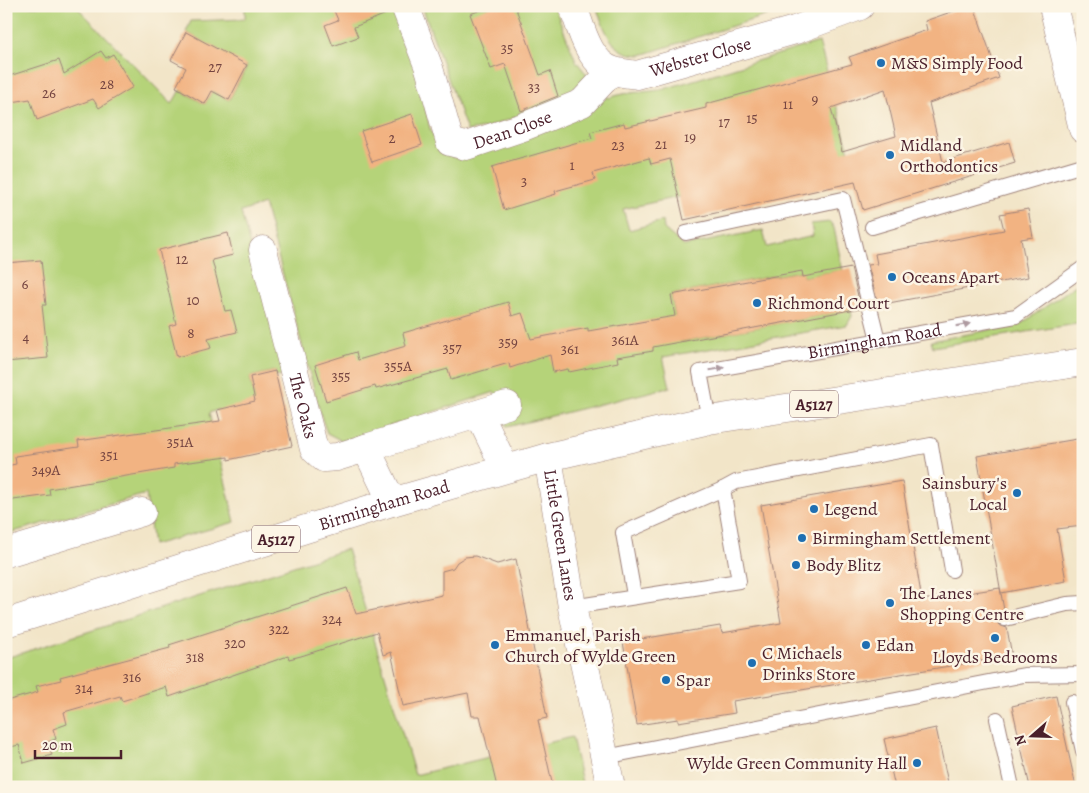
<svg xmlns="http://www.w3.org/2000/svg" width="1089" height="793" font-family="Alegreya,serif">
<rect width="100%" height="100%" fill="#fcf5e5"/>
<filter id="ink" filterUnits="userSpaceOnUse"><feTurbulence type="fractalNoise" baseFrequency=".02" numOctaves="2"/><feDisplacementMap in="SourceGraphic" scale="10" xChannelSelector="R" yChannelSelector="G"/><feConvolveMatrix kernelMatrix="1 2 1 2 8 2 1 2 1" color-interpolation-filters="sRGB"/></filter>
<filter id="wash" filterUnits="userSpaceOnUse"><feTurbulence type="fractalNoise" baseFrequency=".0096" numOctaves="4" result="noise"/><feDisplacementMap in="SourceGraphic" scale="20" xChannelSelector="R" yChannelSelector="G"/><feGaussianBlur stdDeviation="1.12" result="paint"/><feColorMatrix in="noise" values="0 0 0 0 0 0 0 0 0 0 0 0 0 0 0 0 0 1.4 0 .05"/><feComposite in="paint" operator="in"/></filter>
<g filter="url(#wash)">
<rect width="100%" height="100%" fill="#f2e5c8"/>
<path fill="#b5d379" stroke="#807952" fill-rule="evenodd" d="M 6,6 L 76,6 L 172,104 L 180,90 L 205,104 L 212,91 L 229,100 L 247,66 L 186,32 L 191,21 L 245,19 L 245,6 L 393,6 L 416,65 L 430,129 L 436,142 L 444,154 L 458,159 L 474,155 L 604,94 L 609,98 C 626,91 646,93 664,89 L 819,42 L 851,159 L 623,209 L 629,230 L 663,221 L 664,229 L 684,246 L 763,230 L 767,247 L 813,236 L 811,224 L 830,222 L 834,228 L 852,316 L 847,325 L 663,357 L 670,387 L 507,427 L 495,392 L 342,441 L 327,433 L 322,419 L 264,204 L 241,212 L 284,375 L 276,377 L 275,371 L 250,377 L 259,417 L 217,410 L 209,413 L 235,522 L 153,545 L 146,494 L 6,534 ZM 801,271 L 803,277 L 837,271 L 843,311 L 680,342 L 671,295 Z
M 422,6 L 554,6 L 576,61 L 588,76 L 572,97 L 485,128 L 467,131 Z
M 596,6 L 796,6 L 641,55 C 611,55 605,30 596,6 Z
M 1083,280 L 1083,323 L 933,347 L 931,341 L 1021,324 Z
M 347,549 L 415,775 L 572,737 L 583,787 L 6,787 L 6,658 Z"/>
<g id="blocks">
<path fill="#f2b382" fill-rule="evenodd" d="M 332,6 L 390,6 L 391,12 L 354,27 L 358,37 L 333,46 L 325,25 L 338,20 Z
M 492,6 L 515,6 L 540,75 L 550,71 L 558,96 L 521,111 L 505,64 L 491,69 L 470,14 Z
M 968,6 L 974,6 L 999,78 L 929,103 L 943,162 L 1009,142 L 1015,163 L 863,210 L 855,182 L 684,220 L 670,159 L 651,164 L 649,158 L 593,173 L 595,180 L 555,191 L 556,194 L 504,210 L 492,167 L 592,138 L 590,132 L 624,123 L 625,127 L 706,108 L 706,104 L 852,64 L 849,57 L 927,30 L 925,21 ZM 885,89 L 896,136 L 842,152 L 831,108 Z
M 186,32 L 247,65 L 229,100 L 212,91 L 205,104 L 176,87 L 186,68 L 171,60 Z
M 101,51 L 106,58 L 113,54 L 133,87 L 99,108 L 93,99 L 37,120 L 30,99 L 6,103 L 6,77 L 59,60 L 64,74 Z
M 412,114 L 422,145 L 372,162 L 361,131 Z
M 1028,209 L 1033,237 L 1021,239 L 1028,277 L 878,305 L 868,265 L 877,264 L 875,254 L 1004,230 L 1000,214 Z
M 228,233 L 233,255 L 212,260 L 225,311 L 231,310 L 237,332 L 208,339 L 211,348 L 177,357 L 169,326 L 176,324 L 159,250 Z
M 41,260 L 46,305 L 42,305 L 48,358 L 6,362 L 6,263 Z
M 851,268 L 861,308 L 653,347 L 653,351 L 617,357 L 618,362 L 569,372 L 568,369 L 553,372 L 550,355 L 510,368 L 509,363 L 451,380 L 448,369 L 376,389 L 375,386 L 326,401 L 315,365 L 356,352 L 358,360 L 406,346 L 403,333 L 508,302 L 512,316 L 522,313 L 531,339 L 588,328 L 588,331 L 675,316 L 671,295 L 802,271 L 803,277 Z
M 275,371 L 292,446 L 228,460 L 228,457 L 174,464 L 174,468 L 49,489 L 50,495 L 6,501 L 6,466 L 16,464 L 15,456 L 79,447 L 78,441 L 220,421 L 217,410 L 255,401 L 250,377 Z
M 1083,438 L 1083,526 L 1057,529 L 1066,581 L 1001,593 L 977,456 Z
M 902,481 L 922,600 L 1000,588 L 1004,610 L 999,613 L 996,621 L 999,625 L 1007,628 L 1012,656 L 733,701 L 735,713 L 678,722 L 678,719 L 637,725 L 623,642 L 720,626 L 722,633 L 781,623 L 761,505 Z
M 475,556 L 497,564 L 516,559 L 547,718 L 538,720 L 553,787 L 497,787 L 480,716 L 472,716 L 468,693 L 403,706 L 391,652 L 383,655 L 377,632 L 301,656 L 289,659 L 288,656 L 169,697 L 166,687 L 122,701 L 120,696 L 64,712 L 67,724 L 53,729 L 56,739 L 48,742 L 52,755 L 24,763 L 19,745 L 6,748 L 6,701 L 38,692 L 36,686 L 61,680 L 60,677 L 170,648 L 169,645 L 347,588 L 356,614 L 442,595 L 442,571 L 453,568 L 457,562 L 465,557 Z
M 1056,696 L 1076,787 L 1030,787 L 1012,706 Z
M 936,728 L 949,787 L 895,787 L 884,739 Z"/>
</g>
</g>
<g filter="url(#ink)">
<use href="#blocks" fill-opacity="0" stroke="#9e827a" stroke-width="1"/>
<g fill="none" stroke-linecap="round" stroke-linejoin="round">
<defs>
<g id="service">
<path d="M 872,227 L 1083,165"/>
<path d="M 686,233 L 843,199 L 878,340"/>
<path id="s1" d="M 709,420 L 700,372 L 1016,316 L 1083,268"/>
<path d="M 634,595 L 623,533 L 723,489"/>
<path d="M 572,607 L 739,581 L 723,489 L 736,482 L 931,445 L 952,570"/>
<path d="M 1005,619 L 1067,604 L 1083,603"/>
<path d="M 1072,702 L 1083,751"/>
<path d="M 997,719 L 1012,787"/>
<path d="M 605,757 L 1024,675 L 1083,674"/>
</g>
<g id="minor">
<path id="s2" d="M 405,6 L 429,68 L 450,142 L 466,146 L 523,127 L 582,103 L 612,71"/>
<path id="s3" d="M 573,6 C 581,28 589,64 614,71 C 621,73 630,74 637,75 L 795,30 L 860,6"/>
<path id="s4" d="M 263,250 L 314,449 L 324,458 L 337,457 L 366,448 L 392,502"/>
<path d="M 479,414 L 505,468"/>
<path d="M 366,448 L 507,405"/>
<path id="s5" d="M 548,457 L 572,607 L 611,787"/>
<path d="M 6,553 L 142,512"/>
</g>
<path id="secondary" d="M 1053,6 L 1083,129"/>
<g id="primary">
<path id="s6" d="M 6,623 L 392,502 L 548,457 L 709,420 L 1083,362"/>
</g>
</defs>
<use href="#service" stroke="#9e827a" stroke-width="16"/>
<use href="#minor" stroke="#9e827a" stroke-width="29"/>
<use href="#secondary" stroke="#9e827a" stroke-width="29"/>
<use href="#primary" stroke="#9e827a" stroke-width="29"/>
<use href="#service" stroke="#fff" stroke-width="14"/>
<use href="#minor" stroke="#fff" stroke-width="28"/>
<use href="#secondary" stroke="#fff" stroke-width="28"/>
<use href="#primary" stroke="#fff" stroke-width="28"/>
</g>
<defs><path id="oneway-solid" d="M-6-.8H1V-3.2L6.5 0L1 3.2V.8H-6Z" transform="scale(1.25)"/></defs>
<g fill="#ae9aa0">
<use href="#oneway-solid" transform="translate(963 325) rotate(-10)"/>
<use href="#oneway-solid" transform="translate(717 369) rotate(-10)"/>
</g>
</g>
<g fill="#1f6fb2" stroke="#fcf5e5" stroke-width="2">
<circle cx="881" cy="63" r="5"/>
<circle cx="890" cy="155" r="5"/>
<circle cx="892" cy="277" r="5"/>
<circle cx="757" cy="303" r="5"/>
<circle cx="1017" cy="493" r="5"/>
<circle cx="814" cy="509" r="5"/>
<circle cx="802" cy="538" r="5"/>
<circle cx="796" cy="565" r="5"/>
<circle cx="890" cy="603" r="5"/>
<circle cx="995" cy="638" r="5"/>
<circle cx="495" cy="645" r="5"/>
<circle cx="866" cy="645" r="5"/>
<circle cx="752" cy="663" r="5"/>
<circle cx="666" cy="680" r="5"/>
<circle cx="917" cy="763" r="5"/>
</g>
<g text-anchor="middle" stroke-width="5" stroke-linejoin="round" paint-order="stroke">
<g font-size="15" fill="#744441">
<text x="507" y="53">35</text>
<text x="215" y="72">27</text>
<text x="107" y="89">28</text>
<text x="534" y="92">33</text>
<text x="49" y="98">26</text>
<text x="815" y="104">9</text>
<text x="788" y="109">11</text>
<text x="752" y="123">15</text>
<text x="724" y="127">17</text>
<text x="690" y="142">19</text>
<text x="392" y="143">2</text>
<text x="661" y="149">21</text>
<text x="618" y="150">23</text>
<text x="572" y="170">1</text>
<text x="524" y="186">3</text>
<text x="182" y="264">12</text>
<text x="25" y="289">6</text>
<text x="193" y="305">10</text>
<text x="191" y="338">8</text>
<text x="26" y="342">4</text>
<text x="625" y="345">361A</text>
<text x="508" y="347">359</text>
<text x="452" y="353">357</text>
<text x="570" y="354">361</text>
<text x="398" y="371">355A</text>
<text x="341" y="381">355</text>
<text x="180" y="447">351A</text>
<text x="109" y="460">351</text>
<text x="46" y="475">349A</text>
<text x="332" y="624">324</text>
<text x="279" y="634">322</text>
<text x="235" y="648">320</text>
<text x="195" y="662">318</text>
<text x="132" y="682">316</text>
<text x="84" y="693">314</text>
</g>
<g fill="#fcf5e5" stroke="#7f5f63" stroke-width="1">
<rect x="790" y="390.5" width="48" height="27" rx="4"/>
<rect x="252" y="525.5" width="48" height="27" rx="4"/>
</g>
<g font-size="16" font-weight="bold" fill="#4a1f2b">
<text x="814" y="410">A5127</text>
<text x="276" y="545">A5127</text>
</g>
<g font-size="18" fill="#4a1f2b" stroke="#fcf5e5">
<text dy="6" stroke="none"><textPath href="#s3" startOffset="169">Webster Close</textPath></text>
<text dy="6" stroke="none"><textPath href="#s2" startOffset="209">Dean Close</textPath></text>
<text dy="6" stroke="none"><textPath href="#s1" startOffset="226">Birmingham Road</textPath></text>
<text dy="6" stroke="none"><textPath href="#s4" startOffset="161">The Oaks</textPath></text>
<text dy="6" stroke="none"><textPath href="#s6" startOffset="396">Birmingham Road</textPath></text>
<text dy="6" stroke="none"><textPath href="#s5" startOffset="79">Little Green Lanes</textPath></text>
</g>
<g font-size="18" fill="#4a1f2b" stroke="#fcf5e5" text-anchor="start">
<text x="891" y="69">M&amp;S Simply Food</text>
<text x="900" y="151">Midland<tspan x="900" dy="21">Orthodontics</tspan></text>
<text x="902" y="283">Oceans Apart</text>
<text x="767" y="309">Richmond Court</text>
<text x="1007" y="489" text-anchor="end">Sainsbury's<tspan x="1007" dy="21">Local</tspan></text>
<text x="824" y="515">Legend</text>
<text x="812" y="544">Birmingham Settlement</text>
<text x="806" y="571">Body Blitz</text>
<text x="900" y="599">The Lanes<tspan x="900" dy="21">Shopping Centre</tspan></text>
<text x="505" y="641">Emmanuel, Parish<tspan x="505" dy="21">Church of Wylde Green</tspan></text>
<text x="876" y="651">Edan</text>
<text x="762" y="659">C Michaels<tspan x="762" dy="21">Drinks Store</tspan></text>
<text x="995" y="663" text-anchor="middle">Lloyds Bedrooms</text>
<text x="676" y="686">Spar</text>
<text x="907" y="769" text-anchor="end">Wylde Green Community Hall</text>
</g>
</g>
<rect width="1089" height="793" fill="none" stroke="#fcf5e5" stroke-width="25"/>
<g transform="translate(1032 736) rotate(250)" stroke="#fcf5e5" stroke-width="4" paint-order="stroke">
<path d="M0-4L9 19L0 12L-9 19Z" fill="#4a1f2b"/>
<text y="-8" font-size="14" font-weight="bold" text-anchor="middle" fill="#4a1f2b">N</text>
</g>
<path d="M35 750v8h86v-8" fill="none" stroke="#4a1f2b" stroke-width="2.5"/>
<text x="42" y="750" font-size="15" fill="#4a1f2b" stroke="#fcf5e5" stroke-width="4" paint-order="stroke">20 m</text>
</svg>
